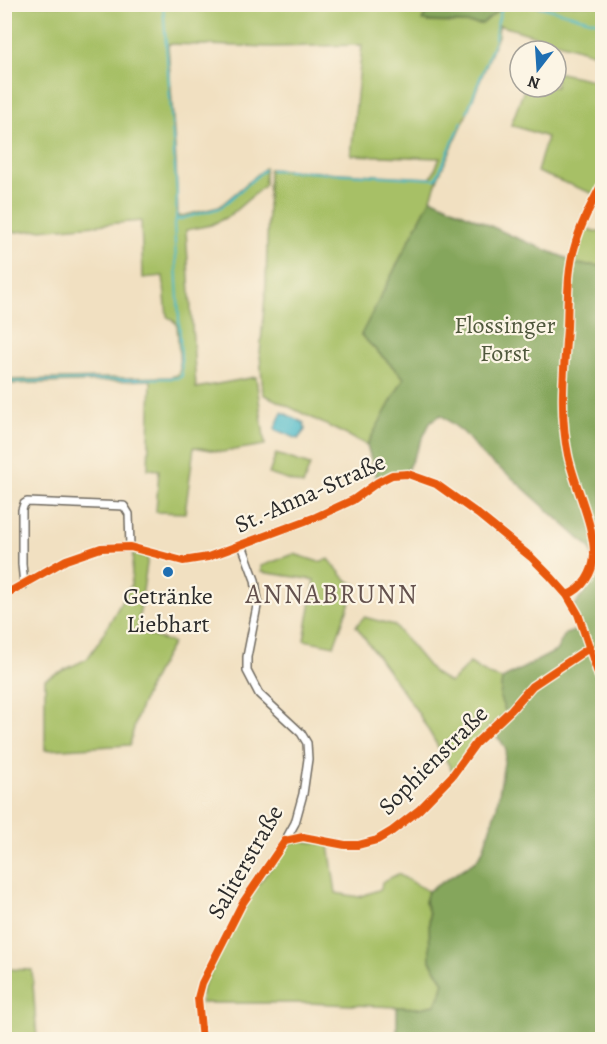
<svg xmlns="http://www.w3.org/2000/svg" width="607" height="1044" font-family="Alegreya,serif">
<rect width="100%" height="100%" fill="#fcf5e5"/>
<filter id="ink" filterUnits="userSpaceOnUse"><feTurbulence type="fractalNoise" baseFrequency=".0167" numOctaves="2"/><feDisplacementMap in="SourceGraphic" scale="12" xChannelSelector="R" yChannelSelector="G"/><feConvolveMatrix kernelMatrix="1 2 1 2 8 2 1 2 1" color-interpolation-filters="sRGB"/></filter>
<filter id="wash" filterUnits="userSpaceOnUse"><feTurbulence type="fractalNoise" baseFrequency=".008" numOctaves="4" result="noise"/><feDisplacementMap in="SourceGraphic" scale="24" xChannelSelector="R" yChannelSelector="G"/><feGaussianBlur stdDeviation="1.35" result="paint"/><feColorMatrix in="noise" values="0 0 0 0 0 0 0 0 0 0 0 0 0 0 0 0 0 1.4 0 .05"/><feComposite in="paint" operator="in"/></filter>
<g filter="url(#wash)">
<rect width="100%" height="100%" fill="#f1e0c1"/>
<path fill="#a7c066" stroke="#697648" stroke-width="1.5" d="M 432,4 L 423,18 L 427,22 L 482,24 L 505,5 L 527,5 L 544,8 L 549,5 L 602,5 L 602,56 L 499,25 L 498,36 L 464,121 L 438,178 L 431,198 L 361,335 L 404,378 L 367,445 L 263,394 L 260,354 L 266,285 L 269,169 L 431,178 L 440,158 L 351,155 L 362,45 L 272,47 L 168,44 L 176,163 L 178,217 L 219,207 L 265,168 L 265,185 L 229,216 L 211,225 L 186,230 L 196,388 L 256,377 L 265,445 L 222,452 L 194,447 L 185,513 L 156,512 L 159,470 L 148,469 L 151,380 L 5,384 L 4,380 L 170,377 L 178,375 L 180,369 L 177,324 L 167,316 L 163,276 L 143,278 L 141,221 L 5,233 L 5,5 Z
M 556,72 L 602,82 L 602,187 L 594,194 L 537,172 L 547,137 L 511,125 L 525,87 L 556,87 Z
M 584,228 L 602,233 L 602,266 L 574,264 Z
M 276,454 L 310,465 L 303,485 L 269,474 Z
M 133,554 L 148,557 L 137,631 L 173,643 C 153,676 137,707 130,745 L 45,750 L 45,679 L 87,659 L 98,643 L 131,585 Z
M 294,554 L 319,562 L 329,559 L 345,579 L 356,585 L 334,646 L 304,640 L 315,580 L 261,572 L 261,566 Z
M 364,617 L 394,625 L 434,673 L 450,683 L 470,663 L 489,675 L 502,679 L 500,698 L 506,713 L 453,772 L 417,711 L 356,626 Z
M 304,841 L 329,845 L 336,893 L 359,897 L 381,889 L 382,882 L 398,874 L 428,891 L 425,902 L 429,913 L 430,961 L 444,982 L 440,996 L 435,1005 L 419,1008 L 308,1003 L 201,1003 L 202,988 L 248,899 L 286,846 L 292,842 Z
M 5,969 L 32,970 L 37,1039 L 5,1039 Z"/>
<path fill="#85a65b" stroke="#586843" stroke-width="1.5" d="M 432,5 L 433,4 L 505,5 L 482,24 L 422,21 Z
M 431,198 L 512,236 L 568,259 L 574,264 L 602,266 L 602,1039 L 397,1039 L 397,1007 L 419,1008 L 435,1005 L 440,996 L 444,982 L 430,961 L 429,913 L 425,902 L 428,891 L 476,861 L 483,850 L 497,806 L 506,750 L 501,741 L 488,728 L 506,713 L 500,698 L 502,679 L 556,651 L 565,634 L 580,629 L 573,608 L 599,573 L 590,548 L 511,477 L 484,457 L 464,433 L 441,415 L 431,421 L 407,470 L 376,477 L 367,445 L 404,378 L 361,335 Z"/>
<path fill="#4fbbca" stroke="#3d737a" stroke-width="1.5" d="M 282,412 L 304,423 L 305,430 L 298,439 L 276,430 L 275,428 Z"/>
<g fill="none" stroke-linecap="round" stroke-linejoin="round">
<path stroke="#4fbbca" stroke-width="2" d="M 530,4 L 602,23
M 467,112 L 495,40 L 496,28 L 503,4
M 271,170 L 436,179 L 462,122
M 177,220 L 220,208 L 264,170
M 4,382 L 178,378 L 182,376 L 174,223 L 176,220 L 177,195 L 163,4"/>
</g>
</g>
<g filter="url(#ink)">
<g fill="none" stroke-linecap="round" stroke-linejoin="round">
<defs>
<path id="street" d="M 24,585 L 22,564 L 22,510 L 24,504 L 27,502 L 124,506 L 129,514 L 130,547
M 4,595 L 66,560 L 101,548 L 130,547 L 183,561 L 208,557 L 316,517 L 353,500 L 378,482 L 392,475 L 408,474 L 436,484 L 478,514 L 532,558 L 551,577 L 567,595 L 578,614 L 602,685
M 567,595 C 583,589 593,573 594,556 C 595,526 574,485 568,455 C 559,412 564,370 567,328 C 568,299 567,269 576,242 C 582,221 592,203 602,184
M 285,841 L 303,837 L 345,845 L 358,845 L 377,840 L 392,831 L 419,810 L 452,776 L 476,743 L 511,710 L 532,686 L 589,648
M 202,1040 L 198,998 L 202,983 L 242,904 L 285,841 L 295,823 L 303,794 L 308,759 L 307,743 L 301,733 L 259,694 L 247,671 L 247,657 L 258,601 L 255,580 L 242,545"/>
</defs>
<use href="#street" stroke="#706a60" stroke-width="10"/>
<use href="#street" stroke="#fff" stroke-width="7"/>
<defs>
<path id="cycleway" d="M 4,595 L 66,560 L 101,548 L 130,547 L 183,561 L 208,557 L 316,517 L 353,500 L 378,482 L 392,475 L 408,474 L 436,484 L 478,514 L 532,558 L 551,577 L 567,595 L 578,614 L 602,685
M 567,595 C 583,589 593,573 594,556 C 595,526 574,485 568,455 C 559,412 564,370 567,328 C 568,299 567,269 576,242 C 582,221 592,203 602,184
M 202,1040 L 198,998 L 202,983 L 242,904 L 285,841 L 303,837 L 345,845 L 358,845 L 377,840 L 392,831 L 419,810 L 452,776 L 476,743 L 511,710 L 532,686 L 589,648"/>
</defs>
<use href="#cycleway" stroke="#fcf5e5" stroke-width="11"/>
<use href="#cycleway" stroke="#e8590c" stroke-width="8"/>
</g>
</g>
<circle fill="#1f6fb2" stroke="#fcf5e5" stroke-width="2" cx="168" cy="572" r="6"/>
<g text-anchor="middle" stroke-width="4.5" stroke-linejoin="round" paint-order="stroke">
<g font-size="24" fill="#50583d" stroke="#fcf5e5">
<text x="505" y="333">Flossinger<tspan x="505" dy="28">Forst</tspan></text>
</g>
<g font-size="24" fill="#2b2b2b" stroke="#fcf5e5">
<text transform="translate(310 493) rotate(-24)" y="8">St.-Anna-Straße</text>
<text transform="translate(433 760) rotate(-45)" y="8">Sophienstraße</text>
<text transform="translate(245 862) rotate(-60)" y="8">Saliterstraße</text>
</g>
<g font-size="24" fill="#2b2b2b" stroke="#fcf5e5">
<text x="168" y="604">Getränke<tspan x="168" dy="28">Liebhart</tspan></text>
</g>
<g font-size="27" letter-spacing="1.5" fill="#64524e" stroke="#fcf5e5">
<text x="332" y="603">ANNABRUNN</text>
</g>
</g>
<rect width="607" height="1044" fill="none" stroke="#fcf5e5" stroke-width="24"/>
<g transform="translate(538 69) rotate(197)"><circle r="28" fill="#fcf5e5" stroke="#a8a49b" stroke-width="1.5"/>
<path d="M0-4.5L10 22L0 15L-10 22Z" fill="#1f6fb2"/>
<text y="-9" font-size="16" font-weight="bold" text-anchor="middle" fill="#2b2b2b">N</text>
</g>
</svg>
